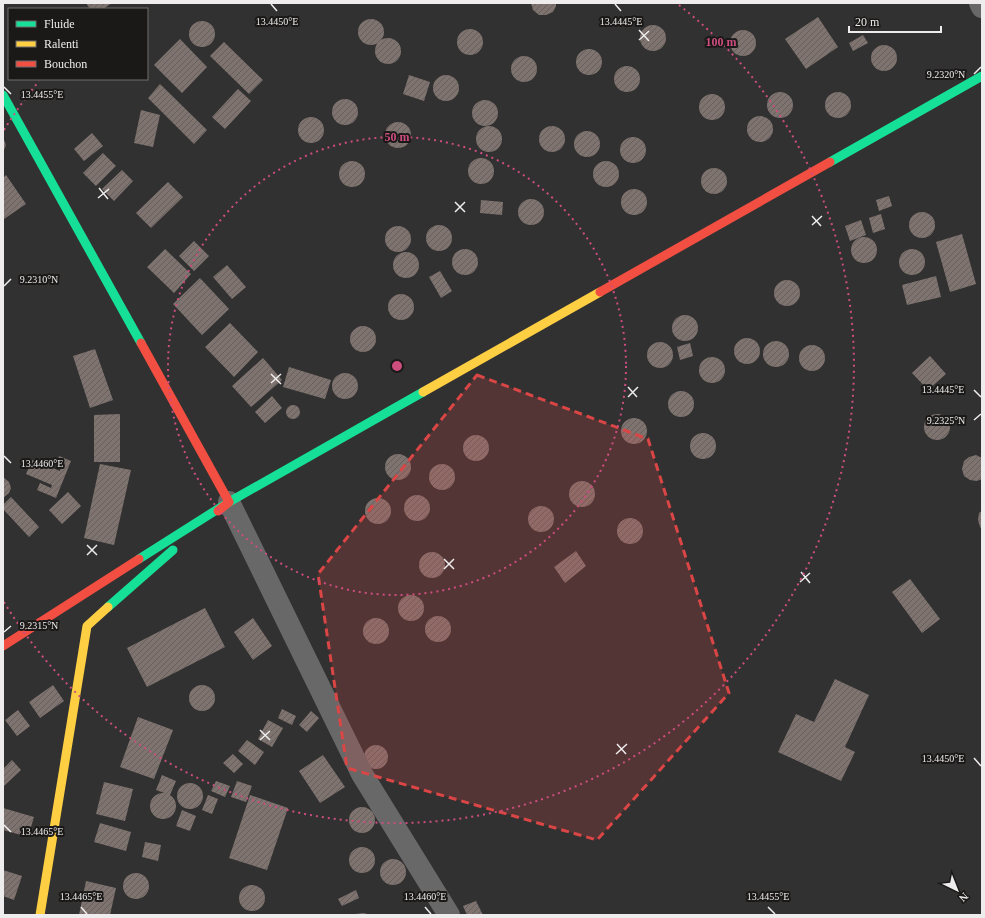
<svg xmlns="http://www.w3.org/2000/svg" width="985" height="918" font-family="Georgia,serif">
<defs>
<pattern id="building-hatch" width="6" height="6" patternUnits="userSpaceOnUse"><rect width="6" height="6" fill="#7e736f"/><path d="M-1 1l2-2M0 6l6-6M5 7l2-2" fill="none" stroke="#655f5d"/></pattern>
</defs>
<rect width="100%" height="100%" fill="#323131"/>
<path fill="url(#building-hatch)" d="M 86,3 L 112,3 L 103,9 L 90,9 Z
M 531,3 L 556,3 L 556,6 L 553,12 L 546,15 L 539,15 L 533,10 Z
M 818,17 L 838,47 L 806,69 L 785,39 Z
M358 32a13 13 0 1 1 26 0a13 13 0 1 1-26 0Z
M189 34a13 13 0 1 1 26 0a13 13 0 1 1-26 0Z
M640 38a13 13 0 1 1 26 0a13 13 0 1 1-26 0Z
M457 42a13 13 0 1 1 26 0a13 13 0 1 1-26 0Z
M730 43a13 13 0 1 1 26 0a13 13 0 1 1-26 0Z
M 863,35 L 868,43 L 853,51 L 849,43 Z
M375 51a13 13 0 1 1 26 0a13 13 0 1 1-26 0Z
M 180,39 L 207,67 L 182,93 L 154,65 Z
M 224,42 L 263,80 L 249,94 L 210,56 Z
M871 58a13 13 0 1 1 26 0a13 13 0 1 1-26 0Z
M576 62a13 13 0 1 1 26 0a13 13 0 1 1-26 0Z
M511 69a13 13 0 1 1 26 0a13 13 0 1 1-26 0Z
M614 79a13 13 0 1 1 26 0a13 13 0 1 1-26 0Z
M 409,75 L 430,82 L 424,101 L 403,94 Z
M433 88a13 13 0 1 1 26 0a13 13 0 1 1-26 0Z
M 160,84 L 207,130 L 194,144 L 148,98 Z
M 238,89 L 251,101 L 225,129 L 212,117 Z
M767 105a13 13 0 1 1 26 0a13 13 0 1 1-26 0Z
M825 105a13 13 0 1 1 26 0a13 13 0 1 1-26 0Z
M699 107a13 13 0 1 1 26 0a13 13 0 1 1-26 0Z
M332 112a13 13 0 1 1 26 0a13 13 0 1 1-26 0Z
M472 113a13 13 0 1 1 26 0a13 13 0 1 1-26 0Z
M 141,110 L 160,115 L 153,147 L 134,143 Z
M747 129a13 13 0 1 1 26 0a13 13 0 1 1-26 0Z
M298 130a13 13 0 1 1 26 0a13 13 0 1 1-26 0Z
M385 135a13 13 0 1 1 26 0a13 13 0 1 1-26 0Z
M476 139a13 13 0 1 1 26 0a13 13 0 1 1-26 0Z
M539 139a13 13 0 1 1 26 0a13 13 0 1 1-26 0Z
M574 144a13 13 0 1 1 26 0a13 13 0 1 1-26 0Z
M 92,133 L 103,146 L 84,161 L 74,149 Z
M 3,137 L 6,145 L 3,152 Z
M620 150a13 13 0 1 1 26 0a13 13 0 1 1-26 0Z
M 103,153 L 116,166 L 96,186 L 83,173 Z
M468 171a13 13 0 1 1 26 0a13 13 0 1 1-26 0Z
M339 174a13 13 0 1 1 26 0a13 13 0 1 1-26 0Z
M593 174a13 13 0 1 1 26 0a13 13 0 1 1-26 0Z
M701 181a13 13 0 1 1 26 0a13 13 0 1 1-26 0Z
M 122,170 L 133,181 L 114,201 L 102,189 Z
M 6,175 L 26,204 L 4,219 L 3,178 Z
M 168,182 L 183,197 L 151,228 L 136,213 Z
M621 202a13 13 0 1 1 26 0a13 13 0 1 1-26 0Z
M 889,196 L 892,206 L 879,211 L 876,200 Z
M518 212a13 13 0 1 1 26 0a13 13 0 1 1-26 0Z
M 481,200 L 503,202 L 502,215 L 480,213 Z
M909 225a13 13 0 1 1 26 0a13 13 0 1 1-26 0Z
M 881,214 L 885,229 L 873,233 L 869,218 Z
M 861,220 L 866,235 L 850,241 L 845,226 Z
M426 238a13 13 0 1 1 26 0a13 13 0 1 1-26 0Z
M385 239a13 13 0 1 1 26 0a13 13 0 1 1-26 0Z
M 962,234 L 976,284 L 950,292 L 936,242 Z
M851 250a13 13 0 1 1 26 0a13 13 0 1 1-26 0Z
M 194,241 L 209,256 L 194,271 L 179,256 Z
M 165,249 L 191,274 L 174,293 L 147,267 Z
M899 262a13 13 0 1 1 26 0a13 13 0 1 1-26 0Z
M452 262a13 13 0 1 1 26 0a13 13 0 1 1-26 0Z
M393 265a13 13 0 1 1 26 0a13 13 0 1 1-26 0Z
M 227,265 L 246,287 L 232,299 L 213,277 Z
M 440,271 L 452,291 L 441,298 L 429,277 Z
M 936,276 L 941,297 L 907,305 L 902,285 Z
M 200,278 L 229,309 L 202,335 L 173,304 Z
M774 293a13 13 0 1 1 26 0a13 13 0 1 1-26 0Z
M388 307a13 13 0 1 1 26 0a13 13 0 1 1-26 0Z
M672 328a13 13 0 1 1 26 0a13 13 0 1 1-26 0Z
M 230,323 L 258,352 L 234,377 L 205,347 Z
M350 339a13 13 0 1 1 26 0a13 13 0 1 1-26 0Z
M734 351a13 13 0 1 1 26 0a13 13 0 1 1-26 0Z
M763 354a13 13 0 1 1 26 0a13 13 0 1 1-26 0Z
M647 355a13 13 0 1 1 26 0a13 13 0 1 1-26 0Z
M 690,343 L 693,356 L 680,360 L 677,347 Z
M799 358a13 13 0 1 1 26 0a13 13 0 1 1-26 0Z
M 95,349 L 113,400 L 90,408 L 73,356 Z
M 930,356 L 946,374 L 928,390 L 912,373 Z
M699 370a13 13 0 1 1 26 0a13 13 0 1 1-26 0Z
M 263,358 L 282,380 L 251,407 L 232,386 Z
M 289,367 L 331,380 L 325,399 L 283,387 Z
M332 386a13 13 0 1 1 26 0a13 13 0 1 1-26 0Z
M668 404a13 13 0 1 1 26 0a13 13 0 1 1-26 0Z
M 272,396 L 282,408 L 265,423 L 255,412 Z
M286 412a7 7 0 1 1 14 0a7 7 0 1 1-14 0Z
M 120,414 L 120,462 L 94,462 L 94,415 Z
M924 427a13 13 0 1 1 26 0a13 13 0 1 1-26 0Z
M621 431a13 13 0 1 1 26 0a13 13 0 1 1-26 0Z
M690 446a13 13 0 1 1 26 0a13 13 0 1 1-26 0Z
M463 448a13 13 0 1 1 26 0a13 13 0 1 1-26 0Z
M385 467a13 13 0 1 1 26 0a13 13 0 1 1-26 0Z
M 976,455 L 982,458 L 982,479 L 977,481 L 970,480 L 964,476 L 962,469 L 964,461 L 969,457 Z
M 59,456 L 71,461 L 56,498 L 37,490 L 40,483 L 51,488 L 52,485 L 26,474 L 32,460 L 60,471 L 61,467 L 56,465 Z
M 100,464 L 131,470 L 114,545 L 84,538 Z
M429 477a13 13 0 1 1 26 0a13 13 0 1 1-26 0Z
M 3,477 L 9,482 L 11,488 L 9,493 L 3,498 Z
M569 494a13 13 0 1 1 26 0a13 13 0 1 1-26 0Z
M 68,492 L 81,506 L 62,524 L 49,510 Z
M404 508a13 13 0 1 1 26 0a13 13 0 1 1-26 0Z
M 11,497 L 39,527 L 29,537 L 3,509 L 3,505 Z
M365 511a13 13 0 1 1 26 0a13 13 0 1 1-26 0Z
M528 519a13 13 0 1 1 26 0a13 13 0 1 1-26 0Z
M 982,511 L 982,529 L 980,527 L 978,520 L 979,513 Z
M617 531a13 13 0 1 1 26 0a13 13 0 1 1-26 0Z
M 576,551 L 586,566 L 565,583 L 554,567 Z
M419 565a13 13 0 1 1 26 0a13 13 0 1 1-26 0Z
M 910,579 L 940,619 L 922,633 L 892,592 Z
M398 608a13 13 0 1 1 26 0a13 13 0 1 1-26 0Z
M 205,608 L 225,647 L 147,687 L 127,648 Z
M425 629a13 13 0 1 1 26 0a13 13 0 1 1-26 0Z
M 253,618 L 272,646 L 253,660 L 234,632 Z
M363 631a13 13 0 1 1 26 0a13 13 0 1 1-26 0Z
M 835,679 L 869,695 L 845,747 L 855,752 L 841,781 L 778,752 L 796,714 L 814,722 Z
M 53,685 L 64,701 L 40,718 L 29,702 Z
M189 698a13 13 0 1 1 26 0a13 13 0 1 1-26 0Z
M 282,709 L 296,716 L 292,725 L 278,718 Z
M 18,710 L 30,726 L 17,736 L 5,720 Z
M 311,711 L 319,718 L 307,732 L 299,725 Z
M 138,717 L 173,730 L 154,779 L 120,767 Z
M 268,720 L 283,728 L 272,747 L 258,739 Z
M 247,740 L 264,752 L 255,765 L 238,751 Z
M364 757a12 12 0 1 1 24 0a12 12 0 1 1-24 0Z
M 233,754 L 243,764 L 234,773 L 223,763 Z
M 323,755 L 345,787 L 320,803 L 299,771 Z
M 12,760 L 21,770 L 4,786 L 3,784 L 3,769 Z
M 162,775 L 176,781 L 170,795 L 156,790 Z
M 216,781 L 230,786 L 225,797 L 211,791 Z
M 237,781 L 252,786 L 246,802 L 231,797 Z
M 104,782 L 133,789 L 125,821 L 96,814 Z
M177 796a13 13 0 1 1 26 0a13 13 0 1 1-26 0Z
M150 806a13 13 0 1 1 26 0a13 13 0 1 1-26 0Z
M 208,795 L 218,799 L 212,814 L 202,810 Z
M 250,795 L 288,808 L 267,870 L 229,858 Z
M349 820a13 13 0 1 1 26 0a13 13 0 1 1-26 0Z
M 3,808 L 34,817 L 28,837 L 3,830 Z
M 182,810 L 196,816 L 190,831 L 176,826 Z
M 100,823 L 131,832 L 126,851 L 94,842 Z
M 145,842 L 161,845 L 158,861 L 142,857 Z
M349 860a13 13 0 1 1 26 0a13 13 0 1 1-26 0Z
M380 872a13 13 0 1 1 26 0a13 13 0 1 1-26 0Z
M 3,870 L 22,876 L 14,900 L 3,896 Z
M123 886a13 13 0 1 1 26 0a13 13 0 1 1-26 0Z
M 86,881 L 116,888 L 110,915 L 79,915 Z
M239 898a13 13 0 1 1 26 0a13 13 0 1 1-26 0Z
M 356,890 L 359,898 L 342,906 L 338,899 Z
M 476,901 L 483,915 L 467,915 L 463,906 Z
M 364,913 L 370,915 L 355,915 L 355,914 Z"/>
<g fill="none" stroke-linecap="round" stroke-linejoin="round">
<path stroke="#686868" stroke-width="22" d="M 980,3 L 982,7
M 229,502 L 362,774 L 449,915"/>
<path stroke="#16e098" stroke-width="9" d="M 3,95 L 141,343
M 830,162 L 982,76
M 139,559 L 229,502 L 423,392
M 108,607 L 173,550"/>
<path stroke="#ffcf43" stroke-width="9" d="M 423,392 L 600,292
M 40,915 L 87,626 L 108,607"/>
<path stroke="#f24e42" stroke-width="9" d="M 600,292 L 830,162
M 141,343 L 229,502 L 218,511
M 3,646 L 139,559"/>
</g>
<path fill="#da4545" fill-opacity="0.2" stroke="#da4545" stroke-width="3" stroke-dasharray="8 5" stroke-linejoin="round" d="M 477,375 L 648,439 L 729,693 L 597,840 L 347,768 L 318,574 Z"/>
<path fill="none" stroke="#eeecec" stroke-width="1.5" d="M 271,4 L 277,11M 615,4 L 621,11M 639,30 L 649,41M 639,40 L 649,31M 974,74 L 981,67M 4,87 L 11,94M 99,188 L 108,199M 98,198 L 109,189M 455,202 L 465,212M 455,212 L 465,202M 812,216 L 821,226M 812,225 L 822,216M 4,286 L 11,279M 271,374 L 281,384M 271,383 L 281,374M 628,387 L 637,397M 974,390 L 981,397M 628,397 L 638,387M 974,420 L 981,414M 4,456 L 11,463M 87,545 L 97,555M 87,555 L 97,545M 444,559 L 454,569M 444,569 L 454,559M 801,572 L 810,583M 800,582 L 810,573M 4,632 L 11,626M 260,730 L 270,740M 260,740 L 270,731M 617,744 L 626,754M 616,754 L 627,744M 974,758 L 981,766M 4,825 L 11,832M 81,907 L 87,914M 425,907 L 431,914M 768,907 L 775,914"/>
<g fill="none" stroke="#cd4d7f" stroke-width="2" stroke-dasharray="2 4">
<circle cx="397" cy="366" r="229"/>
<path d="M4 130A458 458 0 0 1 39 81M679 5A458 458 0 1 1 4 602"/>
</g>
<g font-size="10" text-anchor="middle" fill="#eeecec" stroke="#1a1918" stroke-width="4" stroke-linejoin="round" paint-order="stroke">
<text x="277" y="25">13.4450°E</text>
<text x="621" y="25">13.4445°E</text>
<text x="946" y="78">9.2320°N</text>
<text x="42" y="98">13.4455°E</text>
<text x="39" y="283">9.2310°N</text>
<text x="943" y="393">13.4445°E</text>
<text x="946" y="424">9.2325°N</text>
<text x="42" y="467">13.4460°E</text>
<text x="39" y="629">9.2315°N</text>
<text x="943" y="762">13.4450°E</text>
<text x="42" y="835">13.4465°E</text>
<text x="81" y="900">13.4465°E</text>
<text x="425" y="900">13.4460°E</text>
<text x="768" y="900">13.4455°E</text>
</g>
<circle cx="397" cy="366" r="6" fill="#cd4d7f" stroke="#1a1918" stroke-width="2"/>
<g font-size="12" text-anchor="middle" font-weight="bold" fill="#cd4d7f" stroke="#1a1918" stroke-width="4" stroke-linejoin="round" paint-order="stroke">
<text x="721" y="46">100 m</text>
<text x="397" y="141">50 m</text>
</g>
<rect width="985" height="918" fill="none" stroke="#eeecec" stroke-width="8"/>
<rect x="8" y="8" width="140" height="72" fill="#1a1918" stroke="#6f6d6d"/>
<rect x="16" y="21" width="20" height="6" fill="#16e098" stroke="#6f6d6d"/>
<text x="44" y="28" font-size="12" fill="#eeecec">Fluide</text>
<rect x="16" y="41" width="20" height="6" fill="#ffcf43" stroke="#6f6d6d"/>
<text x="44" y="48" font-size="12" fill="#eeecec">Ralenti</text>
<rect x="16" y="61" width="20" height="6" fill="#f24e42" stroke="#6f6d6d"/>
<text x="44" y="68" font-size="12" fill="#eeecec">Bouchon</text>
<g transform="translate(957 890) rotate(137)" stroke="#1a1918" stroke-width="3" paint-order="stroke">
<path d="M0-3L7 15L0 10L-7 15Z" fill="#eeecec"/>
<text y="-6" font-size="11" font-weight="bold" text-anchor="middle" fill="#eeecec">N</text>
</g>
<path d="M849 26v6h92v-6" fill="none" stroke="#eeecec" stroke-width="2"/>
<text x="855" y="26" font-size="12" fill="#eeecec" stroke="#1a1918" stroke-width="3" paint-order="stroke">20 m</text>
</svg>
